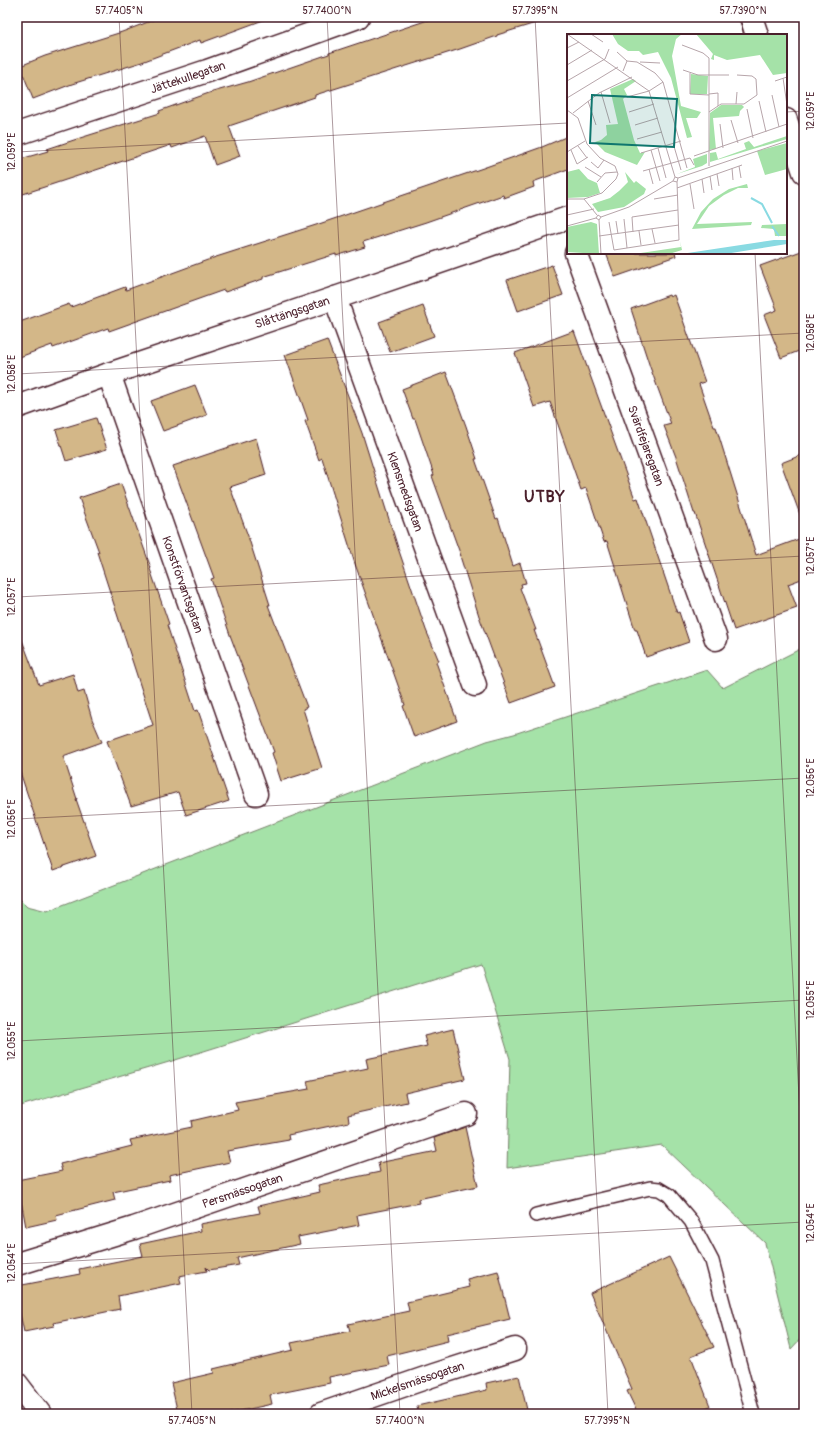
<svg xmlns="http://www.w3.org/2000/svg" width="821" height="1431" font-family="Pangolin,sans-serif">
<rect width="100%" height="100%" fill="#fff"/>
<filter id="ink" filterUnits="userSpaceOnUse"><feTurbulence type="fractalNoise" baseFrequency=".025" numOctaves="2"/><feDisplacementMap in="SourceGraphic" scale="8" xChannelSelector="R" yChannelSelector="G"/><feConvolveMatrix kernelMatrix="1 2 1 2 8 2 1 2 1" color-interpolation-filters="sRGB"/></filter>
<g filter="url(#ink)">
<path fill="#a5e2a8" stroke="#78806a" d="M 804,647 L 804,1335 L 791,1349 L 765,1243 L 662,1145 L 507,1168 L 510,1059 L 481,964 L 169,1062 L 17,1107 L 17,896 L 27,906 L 47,911 L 487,741 L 514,734 L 707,670 L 723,688 Z"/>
<path fill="#d3b788" stroke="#4a1f2b" d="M 161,17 L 266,17 L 266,19 L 201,43 L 200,40 L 142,62 L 72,84 L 33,99 L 20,66 L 45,56 L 122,32 Z
M 437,17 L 538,17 L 539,22 L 497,35 L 497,36 L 460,49 L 315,95 L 315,97 L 229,126 L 240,156 L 215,165 L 205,136 L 172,148 L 171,145 L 99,169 L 17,196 L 17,160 L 48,151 L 47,149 L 80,138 L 160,113 L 159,111 L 209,93 L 248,82 L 329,54 L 329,53 Z
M 568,136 L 568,169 L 533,182 L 534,187 L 504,198 L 503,195 L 426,222 L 363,242 L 365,247 L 336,256 L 336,254 L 263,277 L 263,279 L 225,292 L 224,290 L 109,331 L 108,328 L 53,348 L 52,345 L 17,358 L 17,323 L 69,304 L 71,307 L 125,287 L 126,290 L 213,258 L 316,225 L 483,168 L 542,147 Z
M 804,250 L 804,349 L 781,358 L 764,315 L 777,310 L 760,266 Z
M 606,253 L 675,253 L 676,256 L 615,277 Z
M 552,265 L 563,295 L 518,311 L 507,280 Z
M 669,295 L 670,297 L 674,295 L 705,382 L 699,384 L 714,427 L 716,427 L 756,555 L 799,539 L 804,553 L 804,578 L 788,584 L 797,608 L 734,630 L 695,513 L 694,513 L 676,457 L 664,426 L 671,424 L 650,367 L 631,309 Z
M 423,306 L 434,336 L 390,352 L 379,322 Z
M 574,331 L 635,499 L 638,498 L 677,613 L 679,612 L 689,642 L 646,657 L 637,630 L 635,630 L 607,541 L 604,542 L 586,488 L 581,490 L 550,402 L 534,407 L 515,353 Z
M 327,340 L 362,433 L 398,548 L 426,630 L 439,661 L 436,662 L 457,721 L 414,737 L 403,706 L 405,705 L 355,564 L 322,458 L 319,460 L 305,421 L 308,420 L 285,355 Z
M 446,372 L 466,426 L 477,459 L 475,459 L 496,519 L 498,518 L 513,566 L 520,563 L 526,583 L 521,584 L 522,587 L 520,588 L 536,630 L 534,630 L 555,687 L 511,703 L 479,616 L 460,556 L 461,556 L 432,476 L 434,475 L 415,419 L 413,419 L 402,389 Z
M 195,385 L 207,415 L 163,431 L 151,401 Z
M 96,418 L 107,449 L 66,461 L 56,430 Z
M 256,438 L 266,475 L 230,487 L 248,536 L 270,605 L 268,605 L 307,707 L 303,709 L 322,768 L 281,781 L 272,753 L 274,752 L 230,635 L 211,579 L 214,578 L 173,466 Z
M 804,454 L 804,519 L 802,520 L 781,463 Z
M 121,484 L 151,568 L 150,569 L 169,624 L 167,625 L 195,711 L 198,710 L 229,801 L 186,815 L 178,792 L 131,806 L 107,741 L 153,725 L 97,552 L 99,552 L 79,498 Z
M 17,632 L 19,632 L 39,685 L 73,674 L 78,693 L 84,691 L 92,719 L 102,742 L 63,756 L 77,799 L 76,799 L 96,856 L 53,871 L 17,763 Z
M 453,1029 L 465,1079 L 405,1093 L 407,1102 L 348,1115 L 349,1122 L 288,1135 L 289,1140 L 227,1151 L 230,1162 L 169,1175 L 170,1180 L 113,1192 L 115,1200 L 56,1215 L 57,1220 L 26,1227 L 17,1180 L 62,1171 L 60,1164 L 132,1146 L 130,1140 L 192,1127 L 191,1121 L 238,1110 L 235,1102 L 309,1089 L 307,1081 L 368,1068 L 366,1059 L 427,1046 L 424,1036 Z
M 465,1127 L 478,1186 L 418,1199 L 419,1203 L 357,1215 L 359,1225 L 298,1237 L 300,1244 L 237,1258 L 239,1265 L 209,1270 L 206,1267 L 207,1271 L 179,1276 L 181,1283 L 118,1296 L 120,1309 L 53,1323 L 54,1326 L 24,1332 L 17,1300 L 17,1286 L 80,1274 L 79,1269 L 143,1256 L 140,1244 L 201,1231 L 200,1224 L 260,1213 L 258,1206 L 320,1192 L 318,1185 L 380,1172 L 378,1163 L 437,1151 L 434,1138 Z
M 669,1257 L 714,1347 L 691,1356 L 710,1406 L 693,1414 L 638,1414 L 627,1391 L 632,1389 L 590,1293 Z
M 498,1271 L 510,1319 L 447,1334 L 448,1341 L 387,1356 L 389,1365 L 329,1377 L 330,1383 L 270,1395 L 272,1404 L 227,1414 L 178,1414 L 171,1383 L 214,1373 L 213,1369 L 293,1350 L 291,1343 L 350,1331 L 348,1324 L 409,1311 L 407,1302 L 469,1287 L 467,1279 Z
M 519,1376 L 528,1414 L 418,1414 L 417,1406 L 487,1390 L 486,1383 Z"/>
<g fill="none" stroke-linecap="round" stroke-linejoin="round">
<defs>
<path id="lane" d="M 536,1215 L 650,1188 L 659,1189 L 669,1195 L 691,1221 L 712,1261 L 753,1414"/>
<g id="street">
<path d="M 751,17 L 757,35"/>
<path d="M 786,120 L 804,172"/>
<path id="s1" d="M 17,134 L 207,71 L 358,17"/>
<path id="s2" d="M 576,253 L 716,639"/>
<path id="s3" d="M 335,298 L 475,685"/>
<path id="s4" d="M 109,374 L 256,794"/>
<path id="s5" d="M 17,407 L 109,374 L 335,298 L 568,218"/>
<path id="s6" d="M 17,1264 L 134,1228 L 466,1114"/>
<path d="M 17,1384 L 40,1414"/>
<path id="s7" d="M 321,1414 L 434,1375 L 515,1349"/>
</g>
</defs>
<use href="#lane" stroke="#4a1f2b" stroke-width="16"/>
<use href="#street" stroke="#4a1f2b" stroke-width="25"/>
<use href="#lane" stroke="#fff" stroke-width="13"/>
<use href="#street" stroke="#fff" stroke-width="22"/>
</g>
</g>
<path fill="none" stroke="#4a1f2b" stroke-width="1" stroke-opacity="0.45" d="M 119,17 L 192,1414M 327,17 L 400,1414M 535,17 L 608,1414M 742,17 L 743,35M 786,112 L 804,111M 17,152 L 568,123M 755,253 L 804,1193M 17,374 L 804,333M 17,597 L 804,556M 17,819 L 804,778M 17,1041 L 804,1000M 17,1264 L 804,1222"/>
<g text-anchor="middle" stroke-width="3" stroke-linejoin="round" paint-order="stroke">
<g font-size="12" fill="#4a1f2b" stroke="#fff">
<text dy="4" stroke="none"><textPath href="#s1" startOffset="180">Jättekullegatan</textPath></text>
<text dy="4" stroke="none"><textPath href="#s5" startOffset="291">Slåttängsgatan</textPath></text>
<text dy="4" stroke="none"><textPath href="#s2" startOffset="205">Svärdfejaregatan</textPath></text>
<text dy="4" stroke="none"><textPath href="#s3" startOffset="206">Klensmedsgatan</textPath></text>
<text dy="4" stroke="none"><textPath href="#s4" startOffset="223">Konstförvantsgatan</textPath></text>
<text dy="4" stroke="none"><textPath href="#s6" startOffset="237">Persmässogatan</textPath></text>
<text dy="4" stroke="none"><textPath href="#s7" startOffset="102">Mickelsmässogatan</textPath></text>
</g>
<g font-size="16" font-weight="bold" letter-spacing="1" fill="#4a1f2b" stroke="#fff">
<text x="545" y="502">UTBY</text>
</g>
</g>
<g transform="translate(567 34)">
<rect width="220" height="220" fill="#fff"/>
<path d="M 45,0 L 115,0 L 109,5 L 105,22 L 114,72 L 134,78 L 130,84 L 119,84 L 125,103 L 120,104 L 104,44 L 91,18 L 76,21 L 72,17 L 61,17 L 51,10 ZM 129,0 L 220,0 L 220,39 L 206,41 L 193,21 L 160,26 L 147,21 L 147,26 L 144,25 L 146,20 ZM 124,40 L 141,42 L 140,60 L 123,60 ZM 66,45 L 69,47 L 57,55 L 60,61 L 56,65 L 67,106 L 73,119 L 78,118 L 70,131 L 38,118 L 28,108 L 34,106 L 40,101 L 39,91 L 51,90 L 43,55 ZM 154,71 L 175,71 L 177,73 L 173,77 L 172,82 L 146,84 L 149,115 L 142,116 L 143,79 ZM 220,102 L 220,105 L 143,128 L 143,119 L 149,118 L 151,125 L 179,115 L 177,109 L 182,107 L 187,113 ZM 220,109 L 220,135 L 198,141 L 190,117 ZM 140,120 L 140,129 L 135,132 L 110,140 L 128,133 L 126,125 ZM 12,135 L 21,145 L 30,149 L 33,159 L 21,163 L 0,164 L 0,138 ZM 58,138 L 67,149 L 69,147 L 79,155 L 77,160 L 57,173 L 31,178 L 25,170 L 43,164 L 52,157 L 61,148 ZM 180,150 L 181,154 L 171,154 L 157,161 L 142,172 L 130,190 L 185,188 L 184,191 L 125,195 L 134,178 L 146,165 L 162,155 ZM 24,188 L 30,190 L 32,220 L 0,218 L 0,193 ZM 220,190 L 220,202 L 208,202 L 207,195 L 194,194 L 195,191 ZM 113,207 L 115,216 L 102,220 L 67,220 L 114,213 Z" fill="#a5e2a8"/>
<path d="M 207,206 L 220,206 L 220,210 L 158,220 L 114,220 Z" fill="#89dae2"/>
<path fill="none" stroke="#89dae2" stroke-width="2" d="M 184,164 L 195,170 L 205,189M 205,192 L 212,202"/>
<path fill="none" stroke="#b7a5aa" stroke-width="1" d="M 0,0 L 82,57 L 108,143M 24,0 L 36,8M 115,11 L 136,19 L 142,24 L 142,78M 0,14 L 12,8M 50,18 L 60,27M 73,28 L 93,29M 0,31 L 25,16M 116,36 L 131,41 L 162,41M 56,37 L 60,27 L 70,28 L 88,39 L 96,48 L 120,134M 123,39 L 123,60 L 142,61M 216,44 L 220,71M 0,47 L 38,25 L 42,15M 208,47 L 220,43M 34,58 L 43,89M 142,60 L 151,59 L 151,72M 205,61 L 212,93M 60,63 L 82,57 L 96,48M 0,64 L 51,33M 21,67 L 29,91M 192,67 L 199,98M 169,70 L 170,58M 180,75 L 186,104M 0,76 L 11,84 L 20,110 L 33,124 L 48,132 L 51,140 L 49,145 L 35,159 L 17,165M 62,78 L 87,70M 6,79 L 32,59 L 65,43M 164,86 L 171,109M 153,90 L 156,114M 68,91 L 91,84M 70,105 L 95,98M 106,109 L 114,136M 11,112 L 20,124M 91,114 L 99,144M 4,116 L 10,130 L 21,123M 84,116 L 93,147M 0,118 L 18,107M 74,119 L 114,107M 127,122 L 220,90M 24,128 L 31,134 L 37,126M 142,132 L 142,78 L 154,70 L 177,70 L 190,61 L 189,45 L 185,42 L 170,41M 172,132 L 174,144M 18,133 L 34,143M 165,134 L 166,146M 82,135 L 86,150M 76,137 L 123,124 L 127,131M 150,140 L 152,152M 143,142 L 145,156M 111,144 L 110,148 L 106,147 L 108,143 L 111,144 L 220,107M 135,145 L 137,159M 30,148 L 38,139 L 50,138M 123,150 L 127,175M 110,154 L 175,131M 0,165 L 17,165 L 30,181M 87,165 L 111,161M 0,181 L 27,175M 34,183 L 31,181 L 29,184 L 32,186 L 34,183 L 62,173 L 106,147M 57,185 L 60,214M 32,186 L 34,220M 49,187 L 51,200M 42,188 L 47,216 L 112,206 L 110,148M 0,192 L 29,184M 85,195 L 88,209M 72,197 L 74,211M 66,198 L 65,183 L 111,176M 32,202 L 112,191"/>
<path fill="#0f766e" fill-opacity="0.15" stroke="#0f766e" stroke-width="2" d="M 25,61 L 110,65 L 107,113 L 23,109 Z"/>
<rect width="220" height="220" fill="none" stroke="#4a1f2b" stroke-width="2"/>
</g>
<rect width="821" height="1431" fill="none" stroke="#fff" stroke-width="44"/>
<rect x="22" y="22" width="777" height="1387" fill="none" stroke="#4a1f2b" stroke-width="1.5"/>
<g font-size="10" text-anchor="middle" fill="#4a1f2b">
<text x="119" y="14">57.7405°N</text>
<text x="327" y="14">57.7400°N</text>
<text x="535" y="14">57.7395°N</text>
<text x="743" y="14">57.7390°N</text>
<text transform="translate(810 111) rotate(-90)" y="4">12.059°E</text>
<text transform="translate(11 152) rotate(-90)" y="4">12.059°E</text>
<text transform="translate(810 333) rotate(-90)" y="4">12.058°E</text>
<text transform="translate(11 374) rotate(-90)" y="4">12.058°E</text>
<text transform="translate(810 556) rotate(-90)" y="4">12.057°E</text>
<text transform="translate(11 597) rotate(-90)" y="4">12.057°E</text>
<text transform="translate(810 778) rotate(-90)" y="4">12.056°E</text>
<text transform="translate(11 819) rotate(-90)" y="4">12.056°E</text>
<text transform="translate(810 1000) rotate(-90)" y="4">12.055°E</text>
<text transform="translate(11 1041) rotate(-90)" y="4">12.055°E</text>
<text transform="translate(810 1223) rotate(-90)" y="4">12.054°E</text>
<text transform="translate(11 1263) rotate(-90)" y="4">12.054°E</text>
<text x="192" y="1424">57.7405°N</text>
<text x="400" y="1424">57.7400°N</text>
<text x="607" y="1424">57.7395°N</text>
</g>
</svg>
